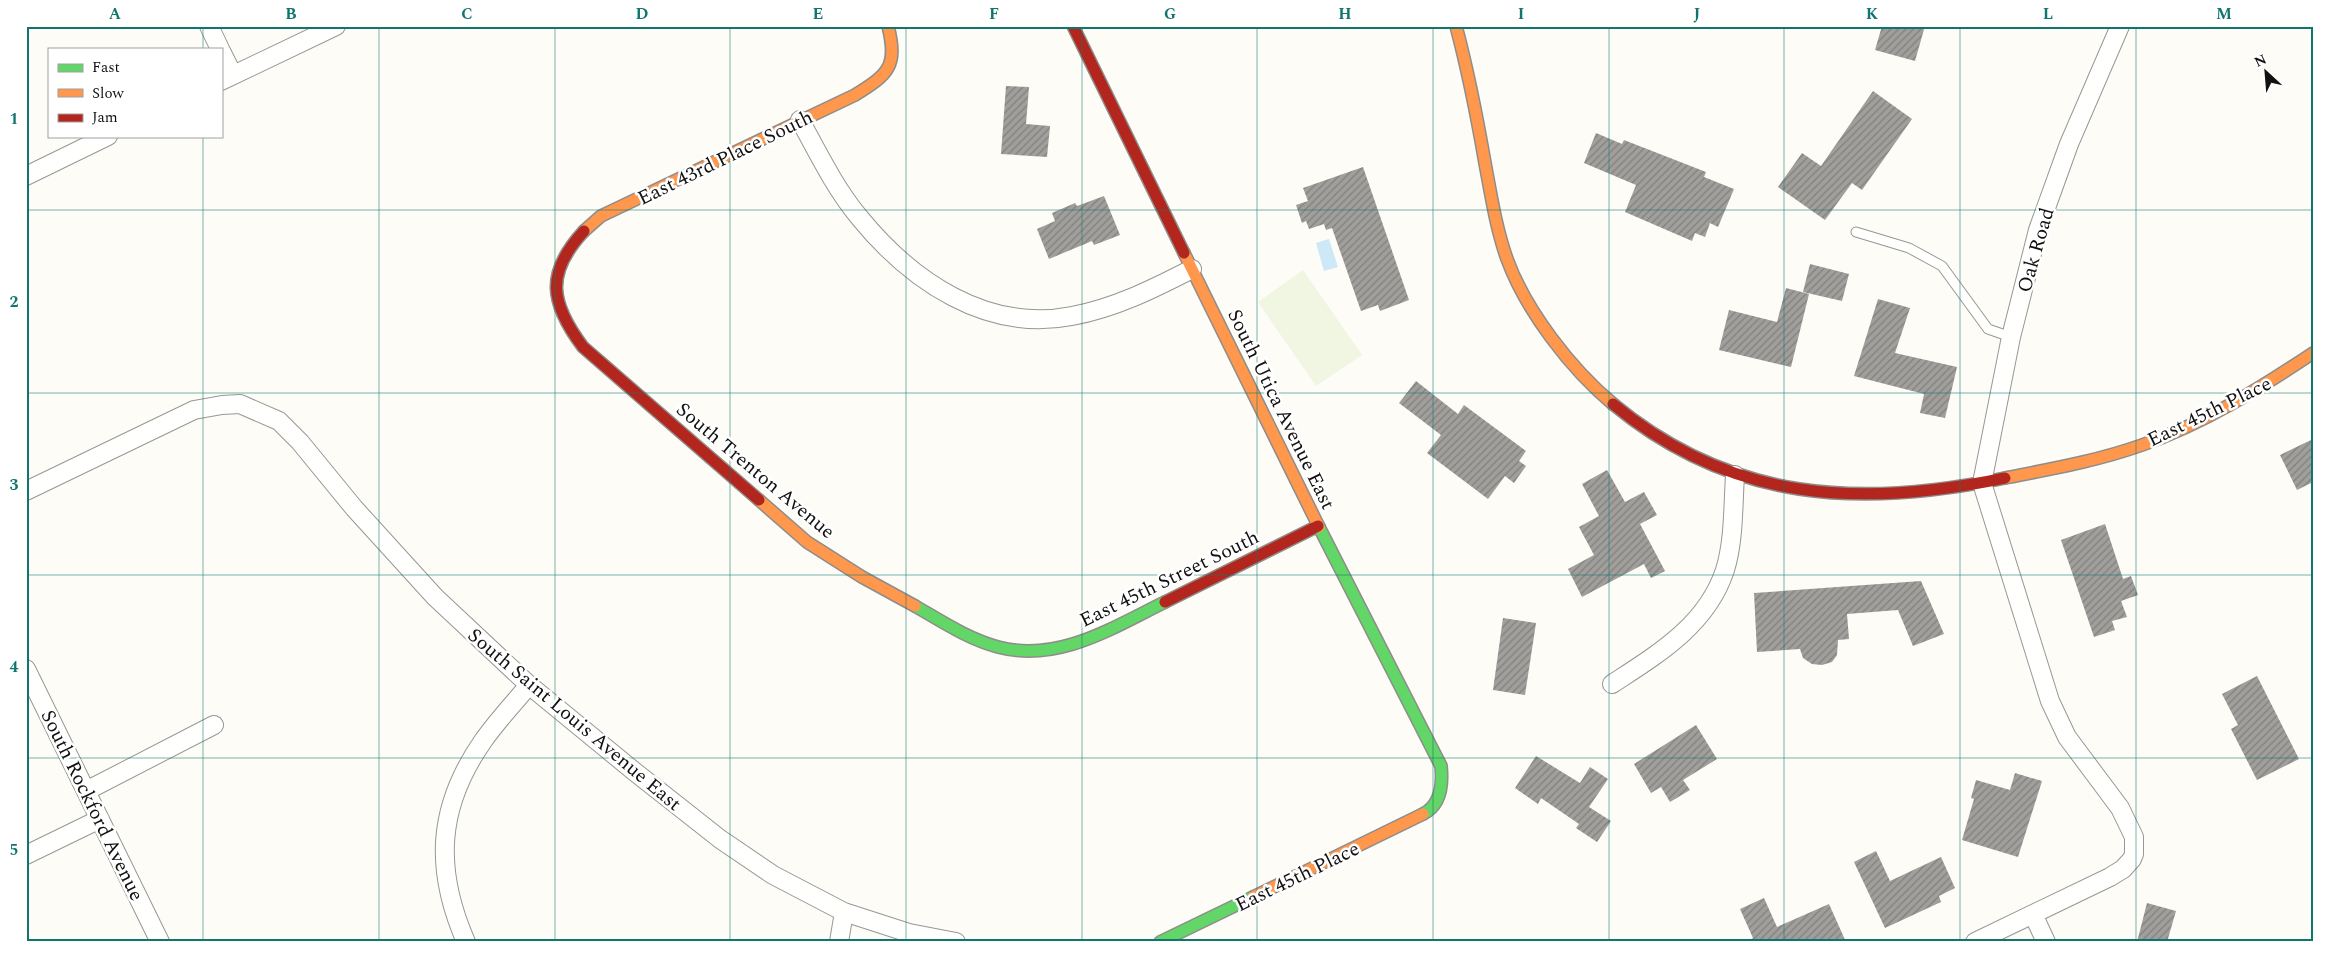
<svg xmlns="http://www.w3.org/2000/svg" width="2339" height="968" font-family="Spectral,serif">
<defs>
<pattern id="building-hatch" width="6" height="6" patternUnits="userSpaceOnUse" patternTransform="scale(1.25)"><rect width="6" height="6" fill="#a19f9c"/><path d="M-1 1l2-2M0 6l6-6M5 7l2-2" fill="none" stroke="#82807e"/></pattern>
</defs>
<rect width="100%" height="100%" fill="#fdfcf7"/>
<path fill="#f0f6e1" d="M 1303,270 L 1362,355 L 1316,386 L 1258,302 Z"/>
<path fill="#cde8f7" d="M 1329,239 L 1338,267 L 1324,271 L 1316,243 Z"/>
<path fill="url(#building-hatch)" d="M 1882,26 L 1925,26 L 1915,61 L 1875,50 Z
M 1006,86 L 1029,87 L 1026,124 L 1050,126 L 1047,157 L 1001,154 Z
M 1873,91 L 1912,119 L 1862,190 L 1852,183 L 1825,220 L 1778,187 L 1802,153 L 1821,166 Z
M 1596,133 L 1622,144 L 1624,140 L 1706,172 L 1704,177 L 1734,189 L 1718,227 L 1710,223 L 1705,237 L 1695,233 L 1692,241 L 1625,212 L 1636,185 L 1584,163 Z
M 1363,167 L 1409,300 L 1380,311 L 1378,305 L 1361,311 L 1332,228 L 1326,230 L 1324,224 L 1309,229 L 1306,221 L 1302,223 L 1296,205 L 1308,201 L 1303,188 Z
M 1104,196 L 1120,235 L 1094,245 L 1092,241 L 1049,259 L 1037,229 L 1055,221 L 1052,213 L 1075,203 L 1077,206 Z
M 1810,264 L 1849,274 L 1842,301 L 1803,292 Z
M 1786,288 L 1809,294 L 1791,367 L 1719,350 L 1729,310 L 1777,322 Z
M 1878,299 L 1910,308 L 1895,353 L 1957,367 L 1945,418 L 1920,413 L 1924,394 L 1854,376 Z
M 1416,381 L 1458,414 L 1464,405 L 1526,451 L 1519,461 L 1526,466 L 1514,483 L 1505,476 L 1488,499 L 1427,453 L 1441,435 L 1399,403 Z
M 2313,439 L 2313,482 L 2297,490 L 2280,455 Z
M 1607,470 L 1625,502 L 1644,492 L 1657,515 L 1640,524 L 1665,571 L 1651,578 L 1644,564 L 1582,597 L 1568,569 L 1594,555 L 1579,527 L 1599,516 L 1582,484 Z
M 2105,524 L 2123,579 L 2131,576 L 2138,595 L 2121,601 L 2127,617 L 2112,621 L 2115,630 L 2094,637 L 2061,540 Z
M 1921,581 L 1944,634 L 1913,646 L 1898,610 L 1847,614 L 1849,639 L 1838,640 L 1837,655 L 1832,662 L 1822,665 L 1812,664 L 1803,658 L 1800,649 L 1757,652 L 1754,593 Z
M 1503,618 L 1536,623 L 1525,695 L 1493,690 Z
M 2257,676 L 2299,759 L 2257,780 L 2231,729 L 2238,725 L 2222,694 Z
M 1696,725 L 1717,759 L 1683,780 L 1690,790 L 1670,802 L 1661,787 L 1651,793 L 1634,764 Z
M 1536,756 L 1580,783 L 1590,767 L 1608,779 L 1589,807 L 1611,821 L 1597,842 L 1576,828 L 1579,824 L 1541,798 L 1538,804 L 1515,788 Z
M 2015,773 L 2042,781 L 2018,857 L 1962,840 L 1974,799 L 1971,798 L 1976,780 L 2010,790 Z
M 1876,851 L 1890,881 L 1941,857 L 1955,888 L 1939,896 L 1941,902 L 1885,928 L 1854,862 Z
M 1764,898 L 1777,927 L 1829,904 L 1846,942 L 1746,942 L 1753,938 L 1740,909 Z
M 2147,903 L 2176,911 L 2167,942 L 2137,942 Z"/>
<g fill="none" stroke-linecap="round" stroke-linejoin="round">
<defs>
<path id="lane" d="M 1856,232 L 1909,248 L 1942,266 L 1988,329 L 2011,337"/>
<path id="street" d="M 209,26 L 220,49
M 221,51 L 233,75
M 221,81 L 336,26
M 800,120 C 818,153 835,188 859,217 C 911,281 987,333 1072,316 C 1115,308 1153,289 1192,269
M 26,176 L 108,136
M 26,491 L 194,410 L 222,405 L 240,404 L 279,421 L 300,442 L 354,508 L 435,597 L 529,685 L 635,772 L 720,839 L 773,875 L 844,912 L 909,933 L 956,942
M 26,669 L 160,942
M 1612,684 C 1658,654 1707,625 1725,570 C 1734,541 1733,506 1735,475
M 86,791 L 214,725
M 26,855 L 100,819
M 2033,914 L 2046,942
M 466,942 C 434,869 437,807 483,741 C 497,721 514,703 529,685
M 839,942 L 844,912
M 1975,942 L 2110,877 L 2123,869 L 2132,859 L 2134,854 L 2134,837 L 2120,808 L 2067,737 L 2050,701 L 1982,483 L 2011,337 L 2038,230 L 2069,144 L 2120,26"/>
<path id="fast" d="M 1319,527 L 1441,766 C 1443,785 1441,805 1423,814
M 915,606 C 941,621 968,639 998,647 C 1058,663 1112,628 1165,602
M 1160,942 L 1253,897"/>
<path id="slow" d="M 1456,26 C 1468,71 1477,117 1485,163 C 1491,195 1496,228 1507,259 C 1526,311 1571,369 1613,404
M 584,231 L 601,216 L 855,95 C 889,74 898,66 888,26
M 1184,253 L 1319,527
M 2005,478 C 2051,469 2097,461 2142,445 C 2203,424 2259,389 2313,353
M 759,500 L 807,542 L 862,577 L 915,606
M 1253,897 L 1423,814"/>
<path id="jam" d="M 1073,26 L 1184,253
M 584,231 C 545,273 550,303 583,347 L 759,500
M 1613,404 C 1731,502 1861,508 2005,478
M 1165,602 L 1318,526"/>
</defs>
<use href="#lane" stroke="#979795" stroke-width="11"/>
<use href="#street" stroke="#979795" stroke-width="20"/>
<use href="#fast" stroke="#8e8d8b" stroke-width="14"/>
<use href="#slow" stroke="#8e8d8b" stroke-width="14"/>
<use href="#jam" stroke="#8e8d8b" stroke-width="14"/>
<use href="#lane" stroke="#fffffe" stroke-width="9"/>
<use href="#street" stroke="#fffffe" stroke-width="18"/>
<use href="#fast" stroke="#63d668" stroke-width="11"/>
<use href="#slow" stroke="#ff974d" stroke-width="11"/>
<use href="#jam" stroke="#b3261e" stroke-width="11"/>
</g>
<path fill="none" stroke="#0f766e" stroke-width="1" stroke-opacity="0.55" d="M 203,26 L 203,49M 379,26 L 379,942M 555,26 L 555,942M 730,26 L 730,942M 906,26 L 906,942M 1082,26 L 1082,942M 1257,26 L 1257,942M 1433,26 L 1433,942M 1609,26 L 1609,942M 1784,26 L 1784,942M 1960,26 L 1960,942M 2136,26 L 2136,942M 203,136 L 203,942M 26,210 L 2313,210M 26,393 L 2313,393M 26,575 L 2313,575M 26,758 L 2313,758"/>
<g text-anchor="middle" stroke-width="5" stroke-linejoin="round" paint-order="stroke">
<g font-size="20" fill="#111" stroke="#fff">
<text transform="translate(725 157) rotate(-26)" y="7">East 43rd Place South</text>
<text transform="translate(2035 250) rotate(-74)" y="7">Oak Road</text>
<text transform="translate(1282 409) rotate(64)" y="7">South Utica Avenue East</text>
<text transform="translate(2209 411) rotate(-26)" y="7">East 45th Place</text>
<text transform="translate(756 470) rotate(40)" y="7">South Trenton Avenue</text>
<text transform="translate(1169 578) rotate(-26)" y="7">East 45th Street South</text>
<text transform="translate(575 719) rotate(40)" y="7">South Saint Louis Avenue East</text>
<text transform="translate(93 805) rotate(64)" y="7">South Rockford Avenue</text>
<text transform="translate(1297 876) rotate(-26)" y="7">East 45th Place</text>
</g>
</g>
<rect width="2339" height="968" fill="none" stroke="#ffffff" stroke-width="55"/>
<rect x="48" y="48" width="175" height="90" fill="#ffffff" stroke="#a0a0a0"/>
<rect x="58" y="64" width="25" height="8" fill="#63d668" stroke="#a0a0a0"/>
<text x="92" y="72" font-size="15" fill="#111111">Fast</text>
<rect x="58" y="89" width="25" height="8" fill="#ff974d" stroke="#a0a0a0"/>
<text x="92" y="98" font-size="15" fill="#111111">Slow</text>
<rect x="58" y="114" width="25" height="8" fill="#b3261e" stroke="#a0a0a0"/>
<text x="92" y="122" font-size="15" fill="#111111">Jam</text>
<g transform="translate(2266 72) rotate(334)" stroke="#ffffff" stroke-width="4" paint-order="stroke">
<path d="M0-4L9 19L0 12L-9 19Z" fill="#111111"/>
<text y="-8" font-size="14" font-weight="bold" text-anchor="middle" fill="#111111">N</text>
</g>
<rect x="28" y="28" width="2284" height="912" fill="none" stroke="#0f766e" stroke-width="2"/>
<g font-size="16" text-anchor="middle" font-weight="bold" fill="#0f766e">
<text x="115" y="19">A</text>
<text x="291" y="19">B</text>
<text x="467" y="19">C</text>
<text x="642" y="19">D</text>
<text x="818" y="19">E</text>
<text x="994" y="19">F</text>
<text x="1170" y="19">G</text>
<text x="1345" y="19">H</text>
<text x="1521" y="19">I</text>
<text x="1697" y="19">J</text>
<text x="1872" y="19">K</text>
<text x="2048" y="19">L</text>
<text x="2224" y="19">M</text>
<text x="14" y="124">1</text>
<text x="14" y="307">2</text>
<text x="14" y="490">3</text>
<text x="14" y="672">4</text>
<text x="14" y="855">5</text>
</g>
</svg>
